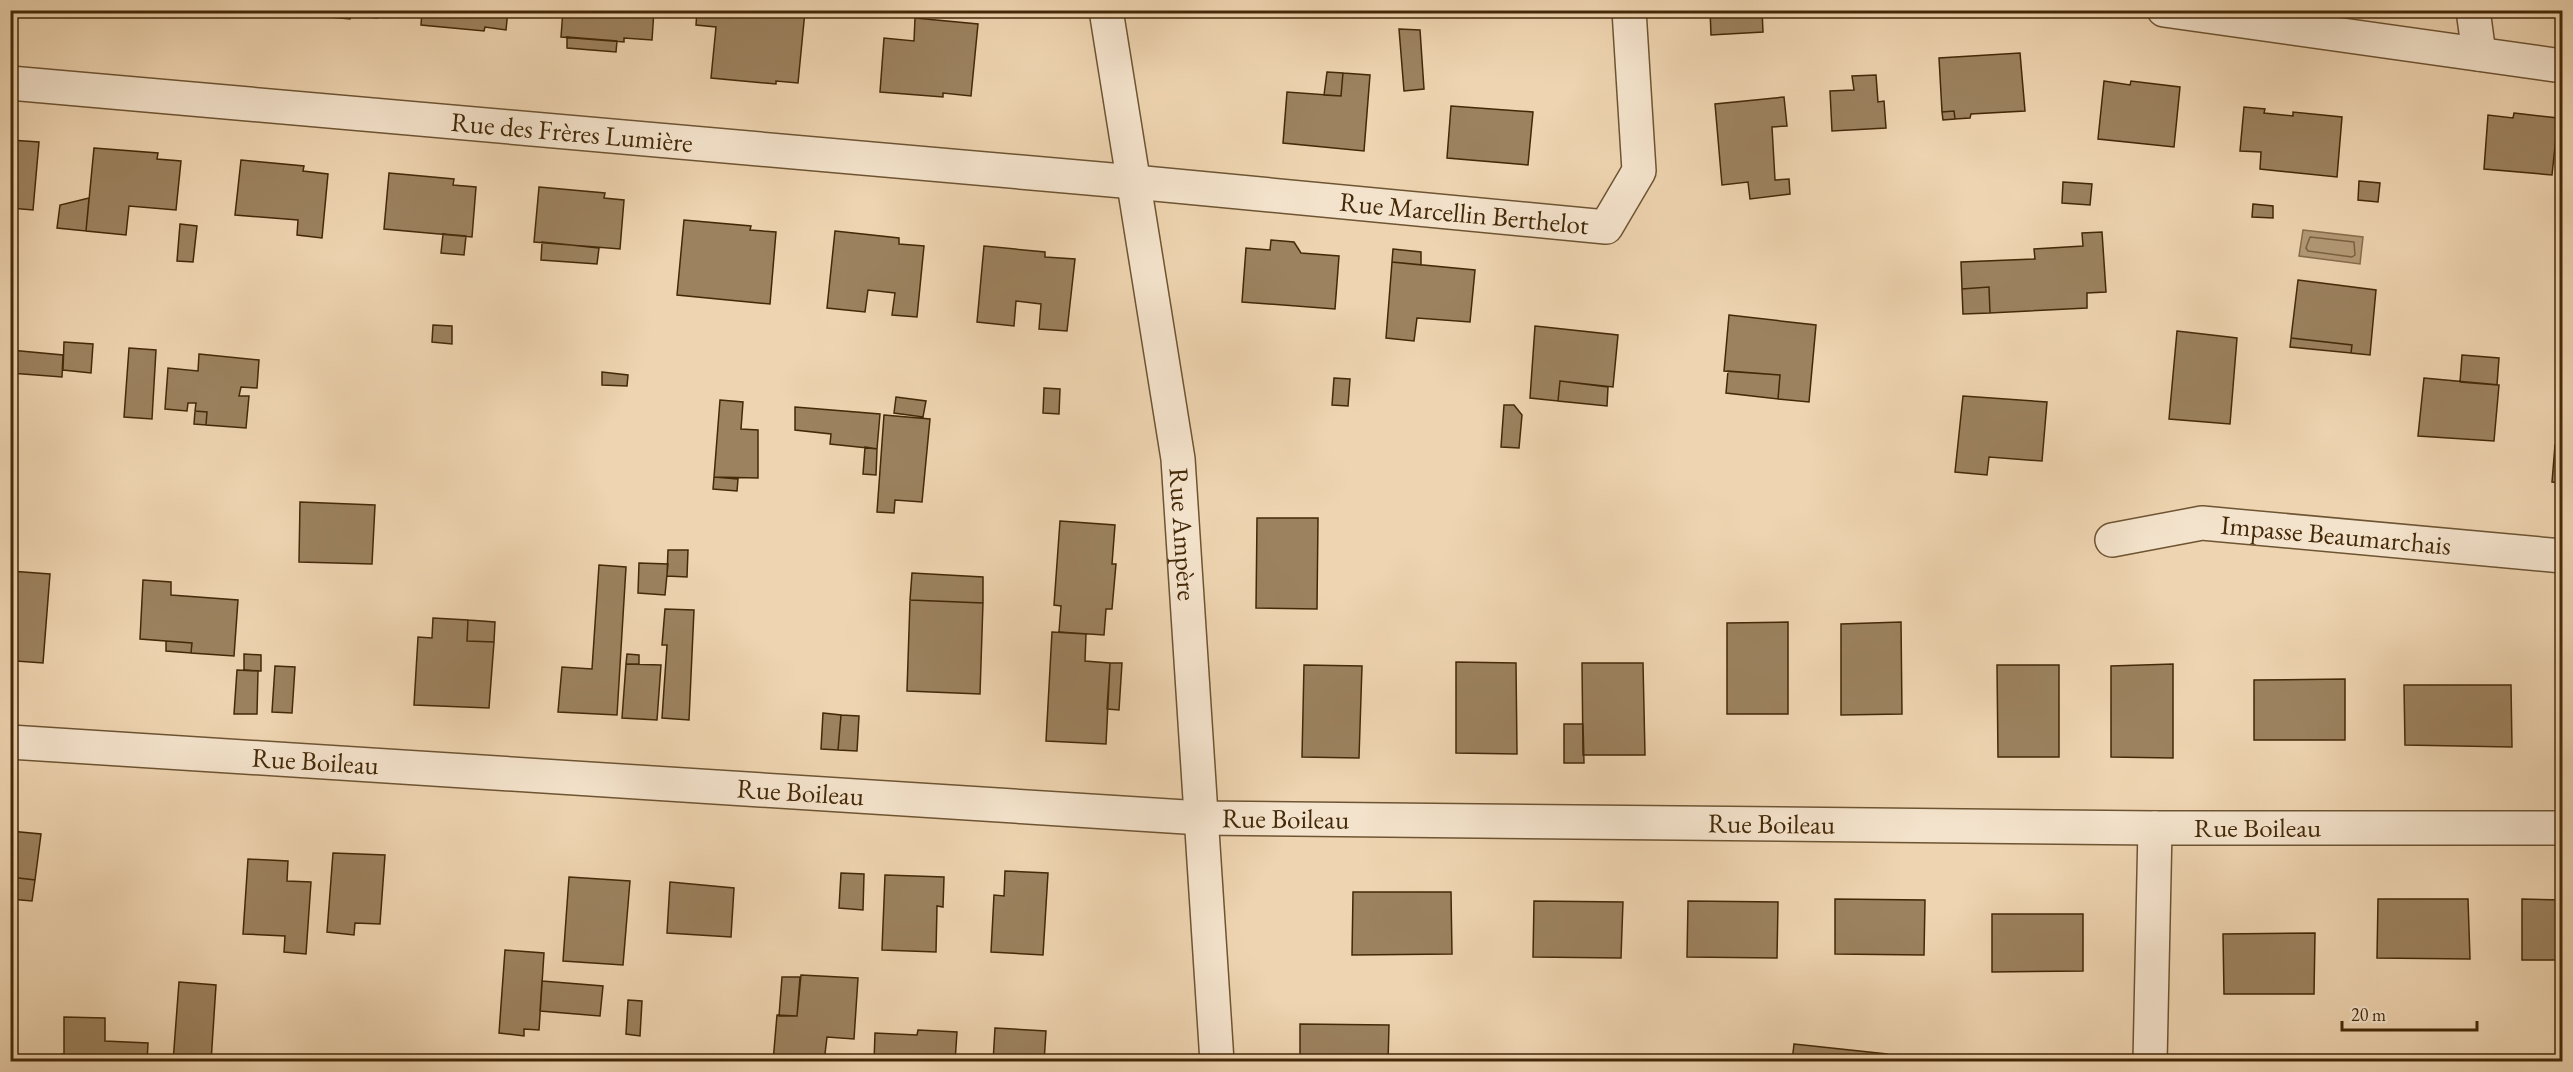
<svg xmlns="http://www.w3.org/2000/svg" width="2573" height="1072" font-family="'EB Garamond',serif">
<rect width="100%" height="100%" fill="#eed4b0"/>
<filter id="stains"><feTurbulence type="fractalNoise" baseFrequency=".00333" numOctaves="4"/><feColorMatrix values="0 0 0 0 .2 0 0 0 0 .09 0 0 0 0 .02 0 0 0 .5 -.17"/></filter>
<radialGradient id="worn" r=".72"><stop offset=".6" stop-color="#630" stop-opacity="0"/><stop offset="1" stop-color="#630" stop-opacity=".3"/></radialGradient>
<path fill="#b49a77" stroke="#876d4b" stroke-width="1.5" d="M 2303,230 L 2363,237 L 2360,264 L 2299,256 Z"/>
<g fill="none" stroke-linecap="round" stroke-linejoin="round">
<path stroke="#7c6240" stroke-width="1.5" d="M 2310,237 L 2354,242 L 2355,255 L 2352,257 L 2308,251 L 2306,248 Z"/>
</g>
<path fill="#9c825f" stroke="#442908" stroke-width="1.5" d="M 287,10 L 377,10 L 377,18 L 351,15 L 350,19 L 287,13 Z
M 422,10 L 508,10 L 506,30 L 485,27 L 484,31 L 421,25 Z
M 563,10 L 654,10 L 652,40 L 624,38 L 624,42 L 561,37 Z
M 697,10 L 805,11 L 798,83 L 776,81 L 776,84 L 711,78 L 716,27 L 696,25 Z
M 1507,10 L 1558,10 L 1557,16 Z
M 1710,10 L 1762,10 L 1763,32 L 1711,35 Z
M 915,18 L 978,24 L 971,96 L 943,93 L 943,97 L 880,92 L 884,38 L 914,41 Z
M 1399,29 L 1420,30 L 1424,89 L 1404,91 Z
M 567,37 L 617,41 L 616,52 L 567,48 Z
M 2020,53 L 2025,111 L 1971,114 L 1970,118 L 1955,119 L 1954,111 L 1942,112 L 1939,58 Z
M 1327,72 L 1343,73 L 1341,96 L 1324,95 Z
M 1343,73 L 1370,75 L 1364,151 L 1283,143 L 1287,92 L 1341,96 Z
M 1876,75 L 1878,102 L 1884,101 L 1886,128 L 1832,131 L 1830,91 L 1854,90 L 1852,76 Z
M 2104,81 L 2130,85 L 2131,81 L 2180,87 L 2174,147 L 2098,139 Z
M 1784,97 L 1787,126 L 1772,127 L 1775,180 L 1789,179 L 1790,194 L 1750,199 L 1748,182 L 1722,185 L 1715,104 Z
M 1451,106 L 1533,112 L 1528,165 L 1447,158 Z
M 2244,107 L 2265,109 L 2264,113 L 2293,116 L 2293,112 L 2342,117 L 2337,177 L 2260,169 L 2261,152 L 2240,151 Z
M 1954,111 L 1955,119 L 1943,120 L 1942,112 Z
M 2514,113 L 2558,118 L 2552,175 L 2484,169 L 2488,115 L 2513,118 Z
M 10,140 L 39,142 L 33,210 L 10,208 Z
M 94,148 L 158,153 L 157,159 L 181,161 L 176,210 L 129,206 L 126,235 L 86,231 Z
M 241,160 L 304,166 L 303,171 L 328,174 L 322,238 L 297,235 L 298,220 L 235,215 Z
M 389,173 L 454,179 L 453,185 L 476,187 L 472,237 L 384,229 Z
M 2359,181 L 2380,183 L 2378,202 L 2358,200 Z
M 2063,182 L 2092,184 L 2090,205 L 2062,203 Z
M 539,187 L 605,193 L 604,198 L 624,200 L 620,249 L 534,242 Z
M 89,198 L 86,231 L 57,228 L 60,205 Z
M 2253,204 L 2273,206 L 2273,218 L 2252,217 Z
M 684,220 L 751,226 L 750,230 L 776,232 L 770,304 L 677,295 Z
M 180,224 L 197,226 L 193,262 L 177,261 Z
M 835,231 L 899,238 L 899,244 L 924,246 L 917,317 L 892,315 L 895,293 L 868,290 L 865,312 L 827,308 Z
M 2102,232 L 2106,292 L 2087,293 L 2087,308 L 1990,313 L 1989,287 L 1962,289 L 1961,262 L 2035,259 L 2034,249 L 2083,246 L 2082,233 Z
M 443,234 L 466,236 L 464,255 L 441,253 Z
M 1271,240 L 1294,242 L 1301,253 L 1339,256 L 1335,309 L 1242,302 L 1246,248 L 1270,250 Z
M 542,242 L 599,248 L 597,264 L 541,260 Z
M 984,246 L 1045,252 L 1045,257 L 1075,259 L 1067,331 L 1039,329 L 1041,304 L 1016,301 L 1014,326 L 977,322 Z
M 1393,249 L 1421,252 L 1421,265 L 1392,262 Z
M 1392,262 L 1475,270 L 1470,322 L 1417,318 L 1414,341 L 1386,338 Z
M 2298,280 L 2376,290 L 2370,355 L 2351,353 L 2352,345 L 2291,338 Z
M 1989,287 L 1990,313 L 1963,314 L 1962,289 Z
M 1729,315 L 1816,325 L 1809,402 L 1778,399 L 1780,375 L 1724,371 Z
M 433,325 L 452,326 L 452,344 L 432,342 Z
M 1535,326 L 1618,335 L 1613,387 L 1560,381 L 1558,401 L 1530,398 Z
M 2177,331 L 2237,338 L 2230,424 L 2169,419 Z
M 2291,338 L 2352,345 L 2351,353 L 2290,347 Z
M 64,342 L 93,344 L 91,373 L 63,370 Z
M 129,348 L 156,350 L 152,419 L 124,417 Z
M 10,350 L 63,355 L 62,377 L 10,373 Z
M 199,354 L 259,360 L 257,388 L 241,387 L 239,396 L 249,396 L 246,428 L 206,425 L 207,412 L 195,411 L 196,403 L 188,403 L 187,411 L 165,409 L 168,368 L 198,371 Z
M 2462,355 L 2499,358 L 2497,385 L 2460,382 Z
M 1728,371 L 1780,375 L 1778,399 L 1726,393 Z
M 602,372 L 628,375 L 627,386 L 602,385 Z
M 1334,378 L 1350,379 L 1348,406 L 1332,405 Z
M 2424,378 L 2499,385 L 2494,441 L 2418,436 Z
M 1560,381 L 1608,387 L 1607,406 L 1558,401 Z
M 1044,388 L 1060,389 L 1059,414 L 1043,413 Z
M 1963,396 L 2047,402 L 2042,461 L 1989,457 L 1987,475 L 1955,472 Z
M 896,397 L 926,401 L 923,417 L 894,413 Z
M 720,400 L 743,402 L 741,429 L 758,430 L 758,478 L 714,477 Z
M 1504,405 L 1514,405 L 1522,415 L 1519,448 L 1501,447 Z
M 795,407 L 880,414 L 877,449 L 830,444 L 831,434 L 795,430 Z
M 195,411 L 207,412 L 206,425 L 194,424 Z
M 884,415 L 930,419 L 922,502 L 895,500 L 894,513 L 877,512 Z
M 2555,445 L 2562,446 L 2562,483 L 2552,482 Z
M 865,447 L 877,449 L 876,475 L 863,474 Z
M 714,477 L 738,479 L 737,491 L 713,489 Z
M 300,502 L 375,505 L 372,564 L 299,562 Z
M 1257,518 L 1318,518 L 1317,609 L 1256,608 Z
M 1060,521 L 1115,525 L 1112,564 L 1116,564 L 1112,609 L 1106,609 L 1104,635 L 1059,632 L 1061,606 L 1054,605 Z
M 668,550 L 688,550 L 687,577 L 667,576 Z
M 639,563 L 668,564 L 665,595 L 638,593 Z
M 599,565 L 626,567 L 617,715 L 558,712 L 562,667 L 592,669 Z
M 10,571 L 50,574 L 43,663 L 16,661 L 15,664 L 10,664 Z
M 912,573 L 983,577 L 983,603 L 910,600 Z
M 143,580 L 171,582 L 171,595 L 238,600 L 234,656 L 191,653 L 192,643 L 140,639 Z
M 910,600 L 983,603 L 980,694 L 907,691 Z
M 665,609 L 694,610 L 689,720 L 662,718 L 667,645 L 662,645 Z
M 433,618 L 468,620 L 467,641 L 494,642 L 489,708 L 414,705 L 418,637 L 432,638 Z
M 468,620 L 495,622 L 494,642 L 467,641 Z
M 1788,622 L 1788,714 L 1727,714 L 1727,623 Z
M 1901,622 L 1902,714 L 1841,715 L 1841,624 Z
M 1052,632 L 1086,634 L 1085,661 L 1110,663 L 1106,744 L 1046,741 Z
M 166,641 L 192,643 L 191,653 L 166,651 Z
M 244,654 L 261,655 L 261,671 L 244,670 Z
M 627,654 L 639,655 L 639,664 L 626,664 Z
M 1456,662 L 1516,663 L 1517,754 L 1456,753 Z
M 1110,663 L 1122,663 L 1119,710 L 1107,709 Z
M 1582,663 L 1643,663 L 1645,755 L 1583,755 Z
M 626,664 L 661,665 L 657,720 L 622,718 Z
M 2173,664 L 2173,758 L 2111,757 L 2111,666 Z
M 1304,665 L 1362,666 L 1359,758 L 1302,757 Z
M 1997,665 L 2059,665 L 2059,757 L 1998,757 Z
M 275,666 L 295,667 L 292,713 L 272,712 Z
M 237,670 L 258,671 L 257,714 L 234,714 Z
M 2345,679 L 2345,740 L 2254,740 L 2254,680 Z
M 2404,685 L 2511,685 L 2512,747 L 2405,745 Z
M 823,713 L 841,715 L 838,750 L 821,749 Z
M 841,715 L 859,716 L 857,751 L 838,750 Z
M 1564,724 L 1583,724 L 1584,763 L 1564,763 Z
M 10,831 L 41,834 L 35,880 L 10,877 Z
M 333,853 L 385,855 L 380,924 L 355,923 L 354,935 L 327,932 Z
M 248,859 L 288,861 L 287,881 L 311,882 L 306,954 L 284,952 L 285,936 L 243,934 Z
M 1005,871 L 1048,873 L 1043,955 L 991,952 L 994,895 L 1004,896 Z
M 841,873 L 864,874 L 863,910 L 839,908 Z
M 885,875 L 944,877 L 943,907 L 937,906 L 936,952 L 882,950 Z
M 10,877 L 35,880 L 32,901 L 10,899 Z
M 569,877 L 630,881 L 623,965 L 563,961 Z
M 670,882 L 734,888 L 731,937 L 667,933 Z
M 1353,892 L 1451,892 L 1452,954 L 1352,955 Z
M 1835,899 L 1925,900 L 1924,955 L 1835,954 Z
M 2378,899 L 2468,899 L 2470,959 L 2377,958 Z
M 2522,899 L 2562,900 L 2562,960 L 2522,960 Z
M 1534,901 L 1623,902 L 1621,958 L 1533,957 Z
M 1688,901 L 1778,902 L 1777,958 L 1687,957 Z
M 1992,914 L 2083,914 L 2083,971 L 1992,972 Z
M 2315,933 L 2314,994 L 2224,994 L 2223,934 Z
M 505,950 L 544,953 L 539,1030 L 524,1029 L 524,1036 L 499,1033 Z
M 801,975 L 858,978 L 854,1039 L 827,1037 L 824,1062 L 773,1062 L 777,1015 L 797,1016 Z
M 782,977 L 800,977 L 797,1016 L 779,1016 Z
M 542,981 L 603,986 L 600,1016 L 540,1011 Z
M 179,982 L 216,985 L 211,1062 L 173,1062 Z
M 628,1000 L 642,1001 L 640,1036 L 626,1034 Z
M 64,1017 L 105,1018 L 105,1041 L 148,1043 L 147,1062 L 61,1062 L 62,1054 L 64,1054 Z
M 1300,1024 L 1389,1025 L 1388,1062 L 1300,1062 Z
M 995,1028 L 1046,1031 L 1044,1062 L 993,1062 Z
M 918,1030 L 957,1032 L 955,1062 L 874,1062 L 875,1033 L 917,1035 Z
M 1794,1044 L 1887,1054 L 1886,1062 L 1792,1062 Z
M 486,1055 L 523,1058 L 523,1062 L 486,1062 Z
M 2519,1058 L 2519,1062 L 2426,1062 L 2426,1059 Z"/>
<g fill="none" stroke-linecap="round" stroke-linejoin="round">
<defs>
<g id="minor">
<path id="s1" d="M 1106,10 L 1178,459 L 1217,1062"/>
<path d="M 2164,10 L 2562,66"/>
<path d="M 2473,10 L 2479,54"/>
<path id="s2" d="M 10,83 L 1134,182 L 1606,227 L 1639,171 L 1629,10"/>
<path id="s3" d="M 2112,540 L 2202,523 L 2562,556"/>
<path id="s4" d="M 10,742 L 1201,818 L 2155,828 L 2562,828"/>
<path d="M 2150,1062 L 2155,828"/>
</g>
</defs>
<use href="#minor" stroke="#6e5432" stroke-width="36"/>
<use href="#minor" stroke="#f4e3cc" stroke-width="33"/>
</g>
<g text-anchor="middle" stroke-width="4.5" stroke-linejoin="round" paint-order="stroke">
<g font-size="27" fill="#442908" stroke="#f4e3cc">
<text dy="9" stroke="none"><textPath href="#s2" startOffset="564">Rue des Frères Lumière</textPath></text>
<text dy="9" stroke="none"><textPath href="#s2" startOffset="1460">Rue Marcellin Berthelot</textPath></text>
<text dy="9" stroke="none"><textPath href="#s1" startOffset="530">Rue Ampère</textPath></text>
<text dy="9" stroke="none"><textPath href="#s3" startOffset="226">Impasse Beaumarchais</textPath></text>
<text dy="9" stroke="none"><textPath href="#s4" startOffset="306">Rue Boileau</textPath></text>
<text dy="9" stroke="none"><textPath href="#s4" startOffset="792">Rue Boileau</textPath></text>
<text dy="9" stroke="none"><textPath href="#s4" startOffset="1278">Rue Boileau</textPath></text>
<text dy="9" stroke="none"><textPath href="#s4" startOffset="1764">Rue Boileau</textPath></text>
<text dy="9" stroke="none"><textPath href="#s4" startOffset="2250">Rue Boileau</textPath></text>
</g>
</g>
<rect width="2573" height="1072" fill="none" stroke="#eed4b0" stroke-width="36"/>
<rect x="12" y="12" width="2549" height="1048" fill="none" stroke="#442908" stroke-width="3"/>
<rect x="18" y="18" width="2537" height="1036" fill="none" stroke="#442908" stroke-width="1.5"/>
<path d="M2342 1021v9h135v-9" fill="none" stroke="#442908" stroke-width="3"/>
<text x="2351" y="1021" font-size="18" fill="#442908" stroke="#f4e3cc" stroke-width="4.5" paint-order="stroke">20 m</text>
<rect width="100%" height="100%" filter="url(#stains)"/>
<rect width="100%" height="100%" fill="url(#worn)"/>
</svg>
